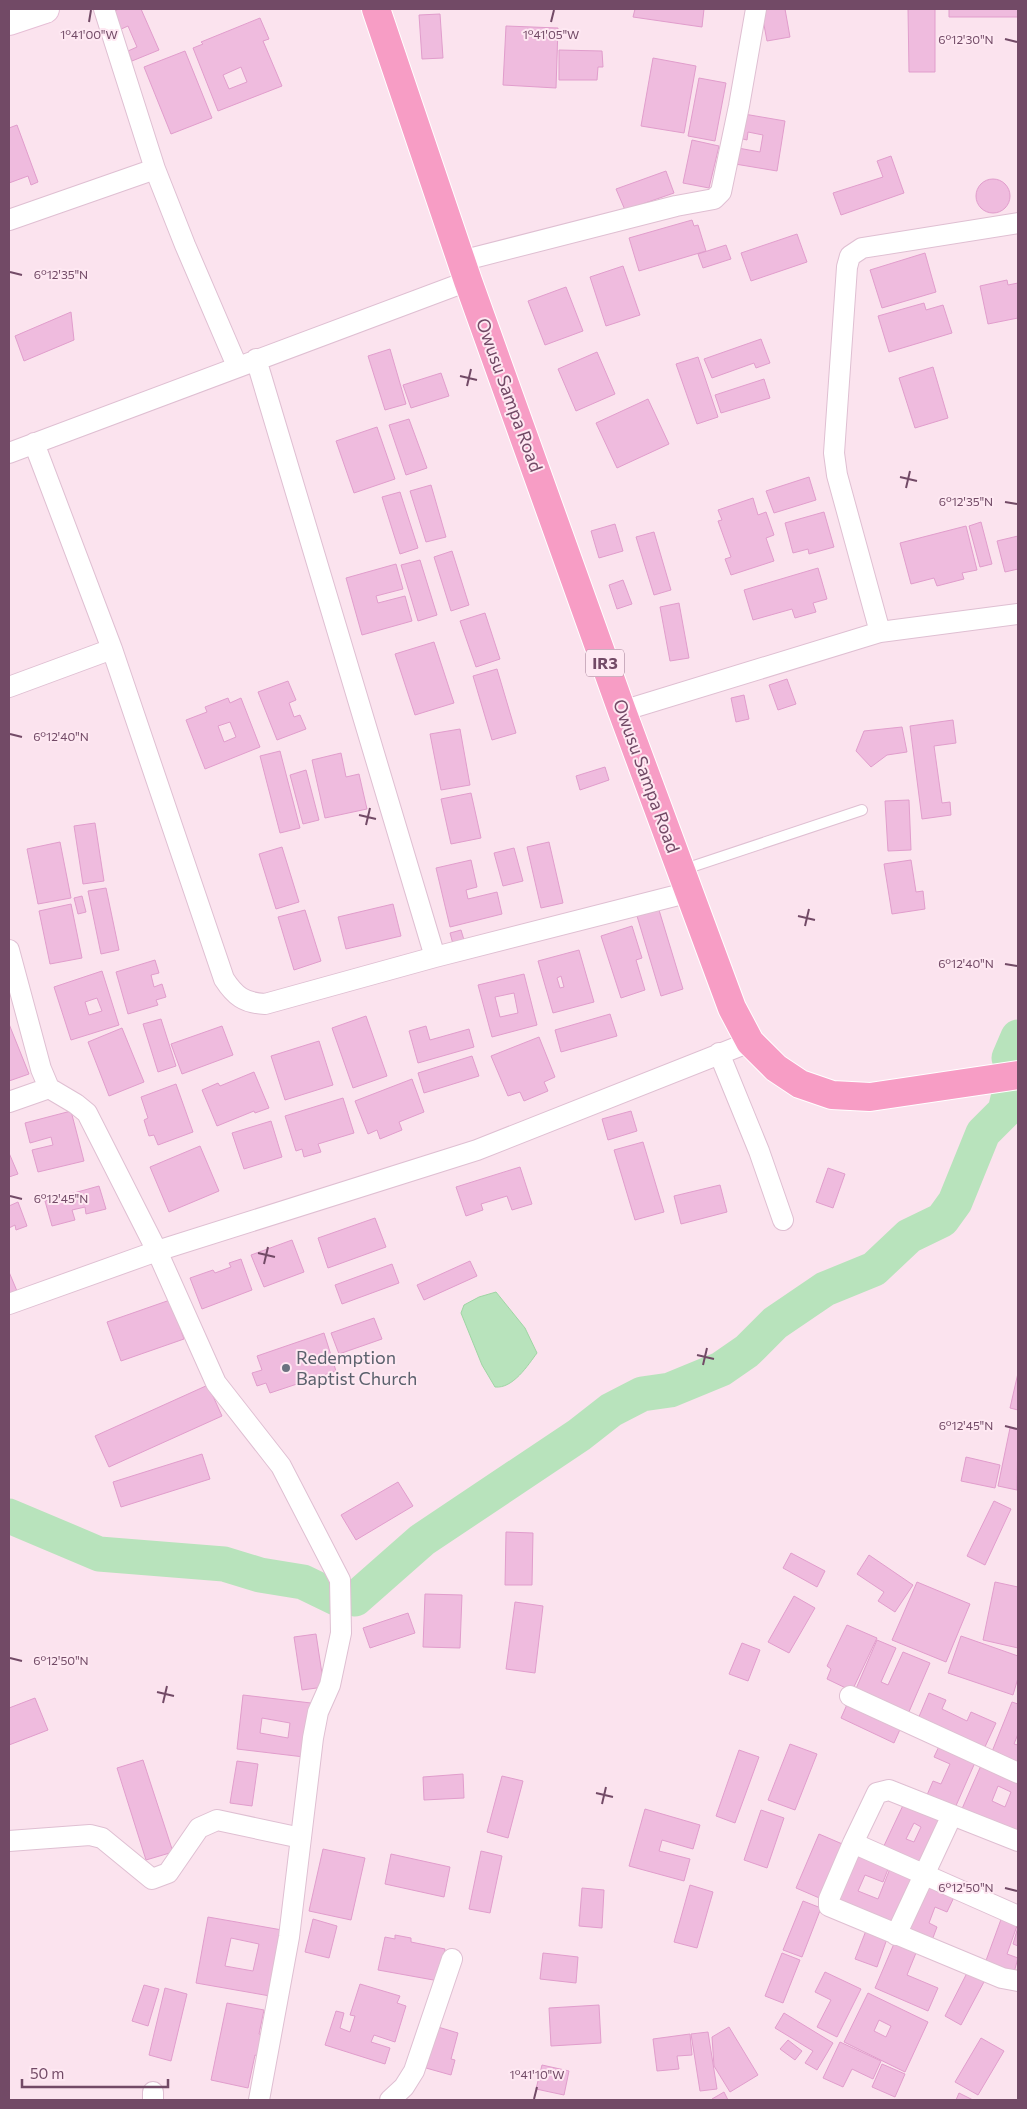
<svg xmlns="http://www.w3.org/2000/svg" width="1027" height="2109" font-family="Commissioner,sans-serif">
<rect width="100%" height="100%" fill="#fbe3ee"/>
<path fill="#b8e3bc" stroke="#9fd5a4" d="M 496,1292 L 525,1328 L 537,1353 C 528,1365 513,1389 495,1387 L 482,1365 L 461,1313 L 464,1305 L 479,1297 Z"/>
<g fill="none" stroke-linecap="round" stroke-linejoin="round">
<path stroke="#b8e3bc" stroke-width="35" d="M 1009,1058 L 1018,1037
M 9,1516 L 99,1554 L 224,1564 L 260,1575 L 303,1582 L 336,1598
M 355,1599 L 422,1540 L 579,1435 L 611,1410 L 642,1394 L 670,1390 L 721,1369 L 747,1351 L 775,1323 L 825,1289 L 874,1269 L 909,1236 L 942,1220 L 955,1202 L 983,1133 L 1005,1111 L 1009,1094"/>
</g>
<path fill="#efbbde" stroke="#e19dcc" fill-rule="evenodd" d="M 119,9 L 141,9 L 159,50 L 132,61 L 128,51 L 137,47 L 128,26 L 119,30 L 111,12 Z
M 635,9 L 704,9 L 702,27 L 633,17 Z
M 761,9 L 785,9 L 790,37 L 767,41 Z
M 908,9 L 935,9 L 935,72 L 909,72 Z
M 949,9 L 1018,9 L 1018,17 L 949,17 Z
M 440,14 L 443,58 L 422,59 L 419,15 Z
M 260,18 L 269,39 L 263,41 L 282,86 L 218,111 L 193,48 L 203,44 L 201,42 ZM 241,67 L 247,82 L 229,89 L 223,75 Z
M 506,26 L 558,28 L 556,88 L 503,85 Z
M 559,50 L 602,51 L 603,67 L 598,67 L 597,80 L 559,80 Z
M 185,51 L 212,118 L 171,134 L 144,67 Z
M 653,58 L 696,66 L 684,133 L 641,126 Z
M 699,78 L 726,83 L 715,141 L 688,136 Z
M 744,114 L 785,121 L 777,171 L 735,164 L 738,148 L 760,152 L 763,135 L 748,132 L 747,140 L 739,138 Z
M 17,125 L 38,182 L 31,185 L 28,176 L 9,183 L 9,128 Z
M 692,140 L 719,146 L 709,188 L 683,183 Z
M 891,156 L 904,193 L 841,215 L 833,193 L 883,177 L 877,161 Z
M 666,171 L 674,193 L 625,210 L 616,189 Z
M976 196a17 17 0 1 1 34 0a17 17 0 1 1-34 0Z
M 692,220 L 694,226 L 698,225 L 706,251 L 639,271 L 629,238 Z
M 797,234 L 807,262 L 751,281 L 741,253 Z
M 726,245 L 731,259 L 703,268 L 698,254 Z
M 925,253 L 936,292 L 882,308 L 870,270 Z
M 623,266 L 640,315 L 606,326 L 590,277 Z
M 1007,280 L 1008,285 L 1018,283 L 1018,318 L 988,324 L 980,286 Z
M 566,287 L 583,331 L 545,345 L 528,301 Z
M 924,303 L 926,310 L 943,305 L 952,333 L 889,352 L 878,316 Z
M 71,312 L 74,340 L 24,361 L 15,336 Z
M 761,339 L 770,363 L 756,368 L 754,363 L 712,378 L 704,359 Z
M 390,349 L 406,404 L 385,410 L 368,356 Z
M 597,352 L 615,394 L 576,411 L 558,369 Z
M 698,357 L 718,417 L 697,424 L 676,364 Z
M 933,367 L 948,418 L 915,428 L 899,378 Z
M 441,373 L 449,396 L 411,408 L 403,385 Z
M 764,379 L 770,398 L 721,413 L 715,395 Z
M 648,399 L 669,444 L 617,468 L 596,423 Z
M 409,419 L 427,468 L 406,475 L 389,425 Z
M 377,427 L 395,479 L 354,493 L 336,441 Z
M 809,477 L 816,500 L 774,513 L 766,491 Z
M 431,485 L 446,537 L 426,542 L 410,491 Z
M 400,492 L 418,548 L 400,554 L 382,497 Z
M 753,498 L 758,515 L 766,512 L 774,535 L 766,538 L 774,561 L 731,575 L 725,559 L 731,557 L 718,521 L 722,520 L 718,510 Z
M 824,512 L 834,547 L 809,554 L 808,549 L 793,553 L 785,523 Z
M 981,522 L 992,564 L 980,567 L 969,526 Z
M 615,524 L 623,551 L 599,558 L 591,531 Z
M 966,526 L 977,570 L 962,573 L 964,579 L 937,586 L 934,578 L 911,584 L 900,543 Z
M 654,532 L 671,590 L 654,595 L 636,537 Z
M 1018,536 L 1018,569 L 1005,572 L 997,541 Z
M 452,551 L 469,605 L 451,611 L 434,557 Z
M 420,560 L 437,615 L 418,621 L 401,565 Z
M 396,564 L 403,589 L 376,596 L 378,603 L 405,596 L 412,621 L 362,635 L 346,578 Z
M 818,568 L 827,599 L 813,603 L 816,612 L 795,618 L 792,609 L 753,620 L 744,590 Z
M 623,580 L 632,604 L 617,609 L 609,585 Z
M 679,603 L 689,658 L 670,661 L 660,607 Z
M 485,613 L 500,659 L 476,667 L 460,621 Z
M 434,642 L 454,703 L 415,715 L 395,654 Z
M 497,669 L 516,733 L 492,740 L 473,676 Z
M 787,679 L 796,704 L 778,710 L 769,685 Z
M 288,681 L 296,700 L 289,703 L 294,717 L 300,715 L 306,729 L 277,740 L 258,692 Z
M 744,695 L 749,719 L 736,722 L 731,698 Z
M 228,698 L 230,703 L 241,698 L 260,747 L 205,769 L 186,720 L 207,712 L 205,707 ZM 230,722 L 236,737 L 224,742 L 218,726 Z
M 953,720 L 956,743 L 934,746 L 942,803 L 950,802 L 951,815 L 922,819 L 910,726 Z
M 902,727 L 907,752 L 887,755 L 871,767 L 856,751 L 864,731 Z
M 460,729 L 470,785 L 441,790 L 430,734 Z
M 280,751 L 300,828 L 280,833 L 260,756 Z
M 341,753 L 346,777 L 359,774 L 367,809 L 325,818 L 312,760 Z
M 605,767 L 609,780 L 580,790 L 576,776 Z
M 306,770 L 319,820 L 303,824 L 290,775 Z
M 471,793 L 481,838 L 451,844 L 441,799 Z
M 909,800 L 911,850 L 888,851 L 885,801 Z
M 95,823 L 104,881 L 83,884 L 74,826 Z
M 60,842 L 71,898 L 38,904 L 27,849 Z
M 549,842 L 563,903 L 541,908 L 527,847 Z
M 282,847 L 299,902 L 276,909 L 259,854 Z
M 514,848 L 523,881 L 503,886 L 494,853 Z
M 471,860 L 477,887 L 466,890 L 468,899 L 497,892 L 502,914 L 450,927 L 436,868 Z
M 911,860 L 916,892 L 923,891 L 925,909 L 892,914 L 884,864 Z
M 106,888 L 119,950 L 101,954 L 88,891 Z
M 82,896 L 86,912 L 78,914 L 74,898 Z
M 71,904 L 82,958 L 50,964 L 39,911 Z
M 393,904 L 401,936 L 346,949 L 338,917 Z
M 305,910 L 321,961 L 294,970 L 278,917 Z
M 659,910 L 683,989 L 661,996 L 637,916 Z
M 632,926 L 642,958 L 636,960 L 645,990 L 621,998 L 601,936 Z
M 461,930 L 464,940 L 453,944 L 450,933 Z
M 579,950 L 594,1002 L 553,1013 L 538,961 ZM 561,976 L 564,987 L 560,988 L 557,978 Z
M 155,960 L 159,973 L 151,975 L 154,987 L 162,984 L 166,997 L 156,1000 L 158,1005 L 128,1014 L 116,972 Z
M 102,971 L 119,1025 L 71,1040 L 54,987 ZM 97,998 L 102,1011 L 89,1015 L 85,1002 Z
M 524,974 L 537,1025 L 492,1037 L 478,985 ZM 514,993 L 518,1013 L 500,1017 L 495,997 Z
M 610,1014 L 617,1036 L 561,1052 L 555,1030 Z
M 366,1016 L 387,1076 L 353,1088 L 332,1028 Z
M 161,1019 L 176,1066 L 158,1072 L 143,1024 Z
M 9,1024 L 29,1074 L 9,1081 Z
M 222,1026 L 233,1055 L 182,1074 L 171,1044 Z
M 426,1026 L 430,1040 L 469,1029 L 474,1047 L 418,1063 L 409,1031 Z
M 122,1028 L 144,1082 L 109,1096 L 88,1042 Z
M 539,1037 L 555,1077 L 544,1082 L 548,1091 L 524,1101 L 520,1092 L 508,1096 L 491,1056 Z
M 319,1041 L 333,1085 L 285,1100 L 271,1056 Z
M 472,1056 L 479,1076 L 424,1093 L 418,1073 Z
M 254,1072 L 269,1108 L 255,1113 L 254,1111 L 217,1126 L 202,1090 L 218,1083 L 220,1086 Z
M 412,1079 L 424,1112 L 399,1122 L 402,1130 L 380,1139 L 377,1130 L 368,1134 L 355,1101 Z
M 176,1084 L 193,1132 L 158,1145 L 154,1135 L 149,1136 L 144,1120 L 148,1118 L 141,1097 Z
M 343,1098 L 354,1133 L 318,1144 L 321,1152 L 304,1157 L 302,1149 L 296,1151 L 285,1116 Z
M 71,1111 L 84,1161 L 38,1172 L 32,1150 L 53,1145 L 51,1137 L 30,1143 L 25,1123 Z
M 631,1111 L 637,1131 L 608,1140 L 602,1119 Z
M 271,1121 L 282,1157 L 244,1169 L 232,1133 Z
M 643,1142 L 664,1212 L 635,1220 L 614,1150 Z
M 200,1146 L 219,1191 L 169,1212 L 150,1167 Z
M 9,1153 L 18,1174 L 9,1177 Z
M 520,1167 L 532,1204 L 512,1210 L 507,1196 L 481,1204 L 483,1210 L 466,1216 L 456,1187 Z
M 828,1168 L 845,1174 L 833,1208 L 816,1202 Z
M 720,1185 L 727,1212 L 681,1224 L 674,1196 Z
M 99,1186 L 106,1209 L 86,1214 L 85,1207 L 72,1210 L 75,1220 L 52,1226 L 45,1201 Z
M 18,1202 L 27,1226 L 16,1230 L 15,1225 L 9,1228 L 9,1206 Z
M 375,1218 L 386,1247 L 328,1268 L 318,1238 Z
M 292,1240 L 304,1272 L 264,1287 L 251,1255 Z
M 241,1259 L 252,1290 L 202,1309 L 190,1278 L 213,1270 L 215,1273 L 231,1267 L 229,1263 Z
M 470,1261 L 477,1276 L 424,1300 L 417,1285 Z
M 392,1264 L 399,1283 L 342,1304 L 335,1285 Z
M 9,1272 L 17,1291 L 9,1294 Z
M 170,1300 L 184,1339 L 121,1361 L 107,1322 Z
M 374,1318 L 382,1339 L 339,1354 L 331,1333 Z
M 324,1333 L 336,1371 L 270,1393 L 266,1383 L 257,1386 L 252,1373 L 262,1370 L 257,1356 Z
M 1018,1373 L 1018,1410 L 1010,1408 Z
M 208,1385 L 222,1416 L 109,1467 L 95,1436 Z
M 1010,1428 L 1018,1430 L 1017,1490 L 998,1486 Z
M 202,1454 L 210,1479 L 121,1507 L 113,1482 Z
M 966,1457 L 1000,1465 L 995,1488 L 961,1481 Z
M 398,1482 L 413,1506 L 356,1540 L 341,1515 Z
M 994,1501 L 1011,1509 L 985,1565 L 967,1556 Z
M 506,1532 L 533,1533 L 532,1585 L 505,1585 Z
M 791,1553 L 825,1571 L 817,1587 L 783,1568 Z
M 869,1555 L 913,1585 L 895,1612 L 878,1601 L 884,1592 L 857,1574 Z
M 917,1582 L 970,1604 L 946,1662 L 892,1640 Z
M 995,1582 L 1018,1587 L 1018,1648 L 983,1640 Z
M 425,1594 L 462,1595 L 460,1648 L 423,1647 Z
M 794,1596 L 815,1608 L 789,1653 L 768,1642 Z
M 515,1602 L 543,1606 L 535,1673 L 506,1669 Z
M 408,1613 L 415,1633 L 370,1648 L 363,1628 Z
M 847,1625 L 877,1638 L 852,1691 L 827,1679 L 831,1669 L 827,1666 Z
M 316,1634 L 324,1687 L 302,1690 L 294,1637 Z
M 961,1636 L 1018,1656 L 1018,1678 L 1013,1695 L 948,1673 Z
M 877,1640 L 896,1648 L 881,1682 L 888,1685 L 903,1652 L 930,1663 L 908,1714 L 855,1691 Z
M 742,1643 L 760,1650 L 748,1681 L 729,1674 Z
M 929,1693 L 946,1700 L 942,1709 L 967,1721 L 971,1712 L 996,1723 L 984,1749 L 918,1719 Z
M 243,1695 L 311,1703 L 304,1757 L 237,1749 ZM 262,1718 L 290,1723 L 288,1738 L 260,1733 Z
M 35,1698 L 48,1730 L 9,1745 L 9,1708 Z
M 849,1700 L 902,1725 L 894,1743 L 841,1718 Z
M 1012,1702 L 1018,1704 L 1018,1734 L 1014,1744 L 1018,1745 L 1018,1765 L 991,1754 Z
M 941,1742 L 977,1758 L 955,1808 L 927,1795 L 933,1781 L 941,1784 L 950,1764 L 934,1757 Z
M 790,1744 L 817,1754 L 795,1810 L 768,1800 Z
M 739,1750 L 759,1757 L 735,1823 L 716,1816 Z
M 143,1760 L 173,1852 L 146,1860 L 117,1768 Z
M 237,1761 L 258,1764 L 252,1806 L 230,1803 Z
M 983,1761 L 1018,1777 L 1018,1837 L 961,1811 ZM 998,1786 L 1011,1792 L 1005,1807 L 992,1801 Z
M 463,1774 L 464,1798 L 424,1800 L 423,1777 Z
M 502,1776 L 523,1781 L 508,1838 L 487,1832 Z
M 906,1799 L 947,1819 L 923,1870 L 882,1850 ZM 914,1823 L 921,1827 L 914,1842 L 906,1839 Z
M 645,1809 L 700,1825 L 693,1849 L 662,1840 L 659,1851 L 690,1859 L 684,1881 L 629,1866 Z
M 761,1810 L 784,1818 L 767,1868 L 744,1860 Z
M 819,1834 L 847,1846 L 824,1900 L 796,1888 Z
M 323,1849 L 365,1858 L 351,1920 L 309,1911 Z
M 854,1849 L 890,1864 L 883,1882 L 865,1875 L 858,1891 L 878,1899 L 891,1866 L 917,1877 L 896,1928 L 832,1901 Z
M 481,1851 L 502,1856 L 490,1913 L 469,1909 Z
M 391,1854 L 450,1867 L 444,1897 L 385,1884 Z
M 923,1879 L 956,1893 L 947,1912 L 935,1907 L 929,1923 L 937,1927 L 931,1943 L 902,1931 Z
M 690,1885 L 713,1892 L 697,1948 L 674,1942 Z
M 582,1888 L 604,1890 L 602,1928 L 579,1926 Z
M 803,1901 L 821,1908 L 802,1957 L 783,1950 Z
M 1003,1914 L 1018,1923 L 1007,1954 L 1018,1958 L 1013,1976 L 984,1966 Z
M 208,1917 L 282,1930 L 270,1996 L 196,1983 ZM 231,1938 L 259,1944 L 253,1971 L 225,1966 Z
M 313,1919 L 337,1926 L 329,1958 L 305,1952 Z
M 1018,1927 L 1018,1946 L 1013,1944 Z
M 867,1928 L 888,1936 L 877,1967 L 855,1959 Z
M 395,1935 L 411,1938 L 411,1942 L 445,1949 L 439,1981 L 378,1970 L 385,1937 L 395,1939 Z
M 896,1939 L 918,1948 L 907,1975 L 938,1988 L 928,2011 L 875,1988 Z
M 543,1953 L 578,1957 L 576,1983 L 540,1979 Z
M 782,1953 L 800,1960 L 783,2003 L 765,1996 Z
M 968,1971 L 985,1980 L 961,2025 L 945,2016 Z
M 825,1972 L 861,1989 L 837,2037 L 817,2027 L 831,2000 L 815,1992 Z
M 360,1984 L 400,1996 L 397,2003 L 406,2006 L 395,2042 L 374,2035 L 371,2042 L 390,2048 L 385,2064 L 325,2045 L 336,2011 L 344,2013 L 340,2028 L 350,2032 L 355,2016 L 350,2015 Z
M 144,1985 L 159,1989 L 148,2026 L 132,2021 Z
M 165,1988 L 187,1994 L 171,2061 L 149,2055 Z
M 868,1993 L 928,2022 L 905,2072 L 844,2042 ZM 879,2020 L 891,2026 L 886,2037 L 874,2031 Z
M 227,2003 L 264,2010 L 259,2034 L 266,2036 L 261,2057 L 255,2055 L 248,2088 L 211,2080 Z
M 599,2005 L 601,2043 L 551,2046 L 549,2008 Z
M 784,2013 L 833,2043 L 817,2070 L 805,2063 L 813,2051 L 775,2028 Z
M 438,2027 L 458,2033 L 451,2059 L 455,2060 L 451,2075 L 426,2068 Z
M 729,2027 L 758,2075 L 730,2092 L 714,2066 L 712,2037 Z
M 708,2032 L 717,2089 L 700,2091 L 691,2034 Z
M 690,2034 L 692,2055 L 677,2056 L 679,2069 L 657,2071 L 653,2039 Z
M 981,2038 L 1004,2051 L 978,2095 L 955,2082 Z
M 788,2040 L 802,2051 L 795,2060 L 780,2049 Z
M 840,2042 L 881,2061 L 873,2079 L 852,2069 L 843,2087 L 823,2078 Z
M 882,2064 L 905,2074 L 895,2097 L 872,2087 Z
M 542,2065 L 569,2071 L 564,2095 L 536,2089 Z
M 724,2092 L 728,2100 L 713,2100 L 712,2099 Z
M 959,2093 L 973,2100 L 956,2100 Z"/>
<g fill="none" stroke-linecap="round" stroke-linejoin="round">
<defs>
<path id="lane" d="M 682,870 L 862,810"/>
<path id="street" d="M 104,9 L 155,169
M 9,220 L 155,169 L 185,245 L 237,366
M 461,261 L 676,206 L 714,199 L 721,192 L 739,106 L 756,9
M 256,359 L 435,957
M 34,443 L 112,649 L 224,979 C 235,996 244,1003 265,1004 L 435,957 L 690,892
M 9,453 L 468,281
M 880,632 L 837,475 L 834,453 L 847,267 L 850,256 L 862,248 L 1018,223
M 9,687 L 112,649
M 622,711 L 880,632 L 1018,614
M 9,950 L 41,1069 L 49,1088 L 76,1104 L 87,1113 L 157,1251 L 216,1383 L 281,1466 L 340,1580 L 341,1633 L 330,1685 L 318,1712 L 313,1738 L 289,1937 L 259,2100
M 719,1053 L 759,1151 L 783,1220
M 9,1102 L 49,1088
M 9,1304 L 157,1251 L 477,1150 L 750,1042
M 850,1696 L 1018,1773
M 9,1841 L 90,1835 L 102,1838 L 152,1879 L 168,1873 L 199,1828 L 217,1820 L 301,1838
M 1018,1841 L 889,1790 L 877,1793 L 853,1843 L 829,1899 L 829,1906 L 1002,1978 L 1018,1981
M 853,1843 L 1018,1916
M 896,1935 L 952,1815
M 153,2100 L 153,2092
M 390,2100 L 404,2087 L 414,2071 L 452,1959"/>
<path id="secondary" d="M 9,21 L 45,9"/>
<path id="primary" d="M 376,9 L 468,281 L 622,711 L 732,1008 L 750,1042 L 776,1068 L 800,1084 L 832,1095 L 870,1097 L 1018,1075"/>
</defs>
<use href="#lane" stroke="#dfbfd2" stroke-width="12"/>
<use href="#street" stroke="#dfbfd2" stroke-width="22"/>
<use href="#secondary" stroke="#e6bfd6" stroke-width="30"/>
<use href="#primary" stroke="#fff" stroke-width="30"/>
<use href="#lane" stroke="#fff" stroke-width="10"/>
<use href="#street" stroke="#fff" stroke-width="20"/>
<use href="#secondary" stroke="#fff" stroke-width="28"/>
<use href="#primary" stroke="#f79dc5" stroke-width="28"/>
</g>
<path fill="none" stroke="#724a66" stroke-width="2" d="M 89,22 L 91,10M 551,22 L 554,10M 1005,39 L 1017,42M 10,272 L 22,275M 460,376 L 477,380M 467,386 L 471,369M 900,477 L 917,481M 906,488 L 910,471M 1005,502 L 1017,504M 10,734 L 22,737M 359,815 L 376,819M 366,825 L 370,808M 798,916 L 815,920M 805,926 L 809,909M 1005,964 L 1017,966M 10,1196 L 22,1199M 258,1253 L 275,1257M 264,1264 L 268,1247M 697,1355 L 714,1359M 703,1365 L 707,1348M 1005,1426 L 1017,1429M 10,1658 L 22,1661M 157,1692 L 174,1696M 163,1703 L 167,1686M 596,1793 L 613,1797M 602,1804 L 606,1787M 1005,1888 L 1017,1891M 534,2099 L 537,2087"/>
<circle fill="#6b7280" stroke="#fee8f2" stroke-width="2" cx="286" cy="1368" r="5"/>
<g text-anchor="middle" stroke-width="4" stroke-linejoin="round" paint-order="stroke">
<rect fill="#fee8f2" stroke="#9c7990" stroke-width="1" x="586" y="649.5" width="38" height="27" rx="4"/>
<g font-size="16" font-weight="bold" fill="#724a66">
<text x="605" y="669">IR3</text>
</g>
<g font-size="18" fill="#724a66" stroke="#fee8f2">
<text transform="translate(509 395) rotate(70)" y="6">Owusu Sampa Road</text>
<text transform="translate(646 776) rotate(70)" y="6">Owusu Sampa Road</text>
</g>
<g font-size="18" fill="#5b616d" stroke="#fee8f2" text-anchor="start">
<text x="296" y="1364">Redemption<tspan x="296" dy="21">Baptist Church</tspan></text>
</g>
</g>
<g font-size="12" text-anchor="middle" fill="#724a66" stroke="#fee8f2" stroke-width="4" stroke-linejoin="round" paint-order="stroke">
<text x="551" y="39">1°41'05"W</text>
<text x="89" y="39">1°41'00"W</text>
<text x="966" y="44">6°12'30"N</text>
<text x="61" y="279">6°12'35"N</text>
<text x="966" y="506">6°12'35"N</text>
<text x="61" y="741">6°12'40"N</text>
<text x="966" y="968">6°12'40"N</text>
<text x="61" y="1203">6°12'45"N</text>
<text x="966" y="1430">6°12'45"N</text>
<text x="61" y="1665">6°12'50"N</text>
<text x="966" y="1892">6°12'50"N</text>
<text x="537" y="2079">1°41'10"W</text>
</g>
<rect width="1027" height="2109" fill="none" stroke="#724a66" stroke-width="20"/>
<path d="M22 2079v8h146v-8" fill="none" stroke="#724a66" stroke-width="2.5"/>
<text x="30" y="2079" font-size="15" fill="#724a66" stroke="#fee8f2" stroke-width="4" paint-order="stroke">50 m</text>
</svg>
